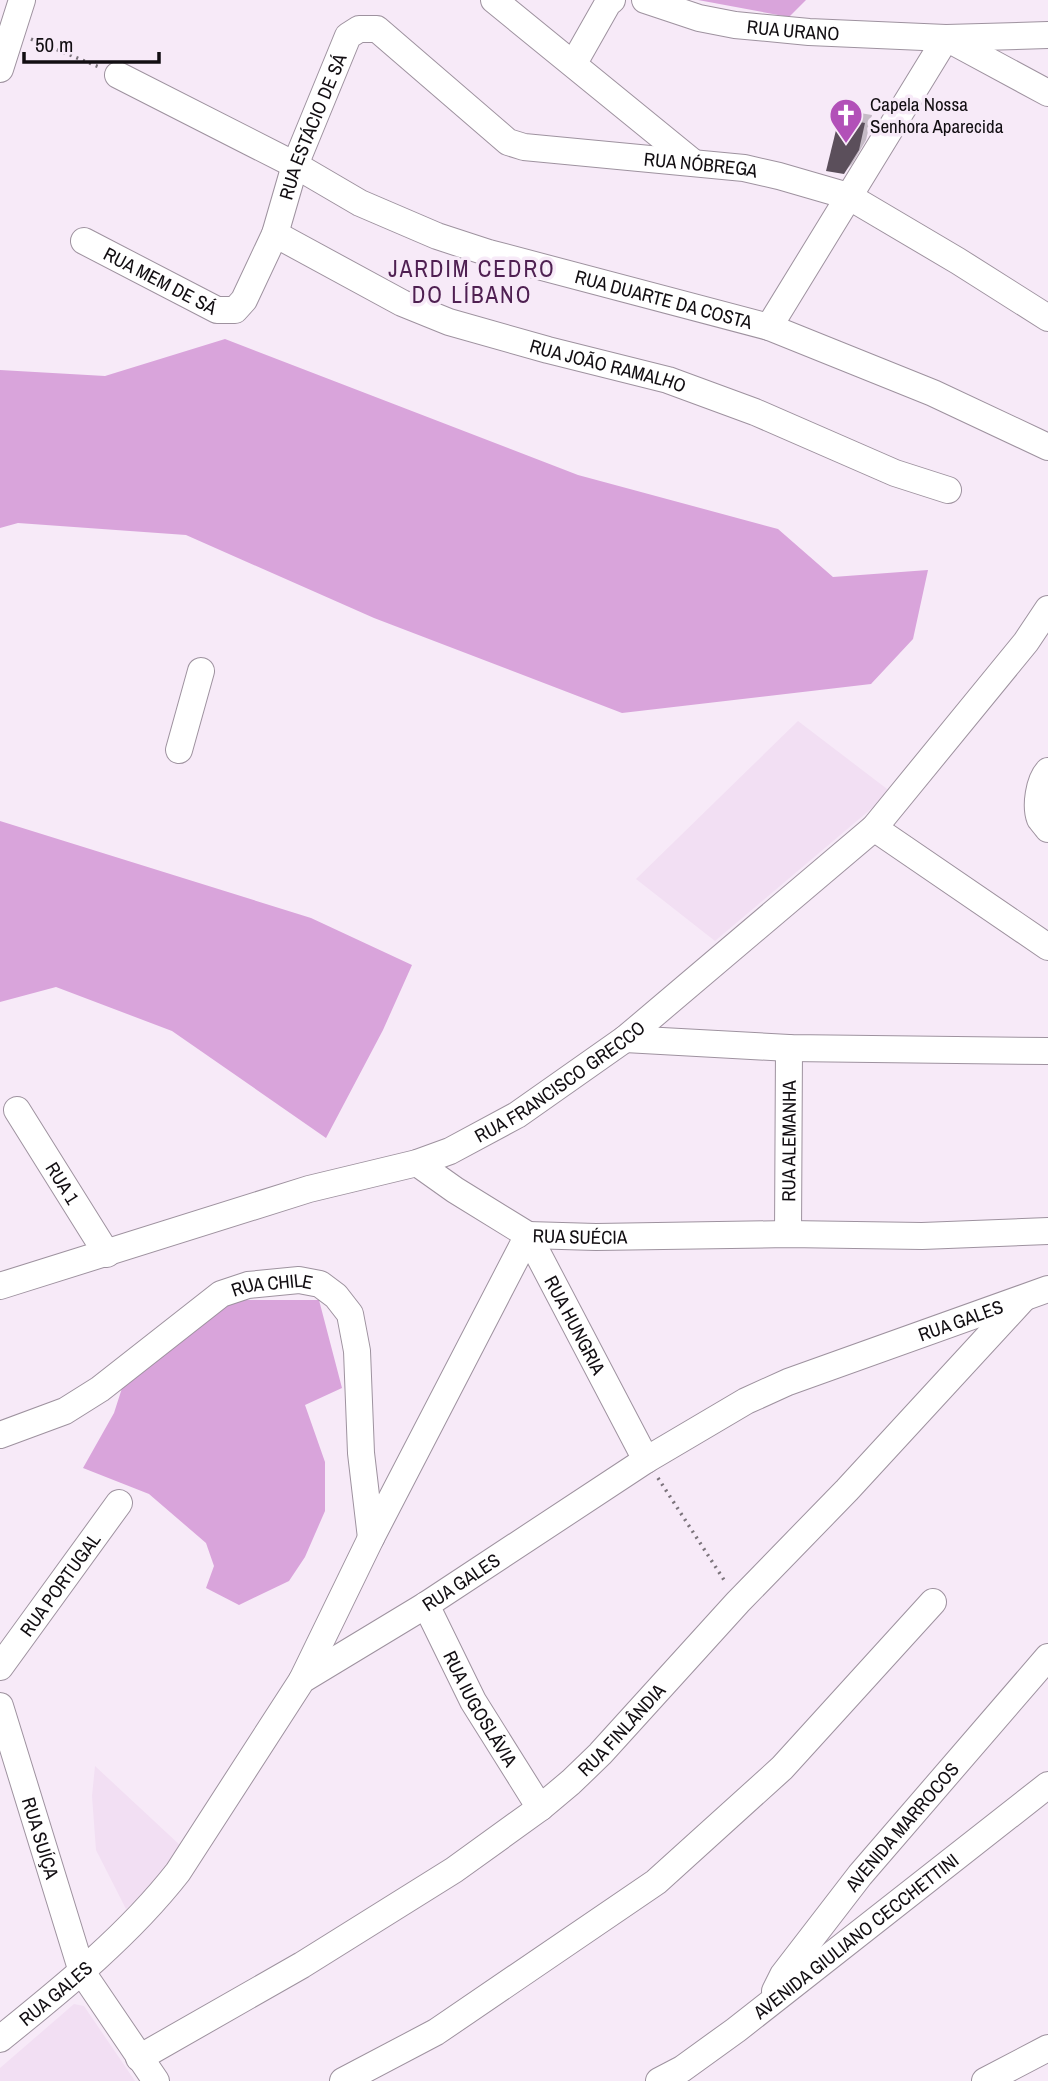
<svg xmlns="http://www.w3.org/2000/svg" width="1048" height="2081" font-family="'Archivo Narrow',sans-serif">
<rect width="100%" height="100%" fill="#f7eaf8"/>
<path fill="#f2dff3" d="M 798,721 L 891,792 L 715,941 L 636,879 Z
M 95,1766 L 182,1847 L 152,1886 L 126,1909 L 96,1850 L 92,1796 Z
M 74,2004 L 84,2006 L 135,2081 L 0,2081 L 0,2068 Z"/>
<path fill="#d9a4db" d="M 698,0 L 806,0 L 789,17 Z
M 225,339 L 578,475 L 778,529 L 833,577 L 928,570 L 913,639 L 871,684 L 622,713 L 374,618 L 186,535 L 18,523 L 0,528 L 0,370 L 105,376 Z
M 0,821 L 311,918 L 412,965 L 383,1030 L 326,1138 L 172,1031 L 56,987 L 0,1002 Z
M 234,1300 L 319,1300 L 342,1388 L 305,1405 L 325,1462 L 325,1511 L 305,1557 L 289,1581 L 239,1605 L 206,1588 L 214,1566 L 206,1543 L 149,1494 L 83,1468 L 114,1413 L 123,1385 Z"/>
<path fill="#0003" d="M 848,111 L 872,115 L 866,140 L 852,164 L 844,172 L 840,119 Z"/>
<path fill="#5b4f5b" d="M 839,118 L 865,123 L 859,150 L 844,174 L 826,171 Z"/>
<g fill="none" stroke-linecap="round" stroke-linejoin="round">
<defs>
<g id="minor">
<path d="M 494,0 L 694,163"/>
<path id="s1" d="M 645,0 L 699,18 L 735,25 L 809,32 L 946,38 L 1048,35"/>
<path d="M 948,39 L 1048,93"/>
<path d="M 574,63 L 608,3 L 612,0"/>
<path d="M 0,69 L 22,0"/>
<path id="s2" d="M 118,75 L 295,165 L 360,203 L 437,236 L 489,253 L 769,327 L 933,393 L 1048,447"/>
<path id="s3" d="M 275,234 L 402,303 L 449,322 L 548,350 L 668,380 L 755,412 L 895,473 L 948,490"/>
<path id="s4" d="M 84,241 L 217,310 L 235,310 L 244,300 L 275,234 L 295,165 L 348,36 L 359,29 L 377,29 L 508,142 L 524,147 L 744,168 L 779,176 L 848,196 L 958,261 L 1048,318"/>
<path d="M 769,327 L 946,38"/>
<path d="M 179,750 L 201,671"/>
<path d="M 1048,771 C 1039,781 1035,806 1040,819 C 1041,820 1047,828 1048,829"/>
<path d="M 874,828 L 1048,947"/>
<path d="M 625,1039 L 789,1048 L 1048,1051"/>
<path id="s5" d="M 17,1110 L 107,1254"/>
<path id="s6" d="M 417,1163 L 455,1190 L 528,1235 L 646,1460"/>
<path id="s7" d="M 788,1234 L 789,1048"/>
<path id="s8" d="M 528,1235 L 596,1237 L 788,1234 L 922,1236 L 1048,1231"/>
<path id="s9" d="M 0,1286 L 309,1189 L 417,1163 L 450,1151 L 517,1115 L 625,1039 L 874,828 L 1026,642 L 1048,609"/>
<path id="s10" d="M 0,1435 L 65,1411 L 100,1389 L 221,1294 L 248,1285 L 299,1280 L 320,1284 L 336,1296 L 350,1314 L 357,1351 L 361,1453 L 371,1538"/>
<path id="s11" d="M 426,1605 L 473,1701 L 540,1808"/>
<path id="s12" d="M 0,1667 L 119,1503"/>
<path d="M 302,1680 L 371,1538 L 528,1235"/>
<path id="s13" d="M 0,1706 L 82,1972 L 156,2081"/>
<path id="s14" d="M 775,1991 L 783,1975 L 860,1875 L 1048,1657"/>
<path id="s15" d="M 0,2039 C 63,1988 128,1936 178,1872 L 302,1680 L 426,1605 L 646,1460 L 746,1401 L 788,1382 L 1048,1289"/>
<path id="s16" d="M 139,2058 L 302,1965 L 454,1870 L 540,1808 L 571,1782 L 600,1754 L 738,1602 L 847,1490 L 1022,1300"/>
<path d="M 343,2081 L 436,2032 L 656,1882 L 782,1768 L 933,1602"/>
<path id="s17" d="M 659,2081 L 682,2069 L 736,2030 L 1048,1785"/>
<path d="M 985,2081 L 1048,2048"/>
</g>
</defs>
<use href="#minor" stroke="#9e929f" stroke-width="28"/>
<path stroke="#7b737b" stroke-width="3.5" stroke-dasharray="2 5" stroke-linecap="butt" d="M 31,39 L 99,67
M 658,1478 L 726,1583"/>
<use href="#minor" stroke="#fff" stroke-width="26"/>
</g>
<defs>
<symbol id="church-pin" viewBox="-11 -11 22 30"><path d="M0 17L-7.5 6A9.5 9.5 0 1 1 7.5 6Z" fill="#b250b8" stroke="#f7eaf8"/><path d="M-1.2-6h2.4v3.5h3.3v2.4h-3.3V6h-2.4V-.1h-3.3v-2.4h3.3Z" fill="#fff"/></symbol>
</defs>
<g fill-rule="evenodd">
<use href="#church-pin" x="827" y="96" width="38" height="52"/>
</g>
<g text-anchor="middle" stroke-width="7" stroke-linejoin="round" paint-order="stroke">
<g font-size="19" fill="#120e12" stroke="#f7eaf8">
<text dy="7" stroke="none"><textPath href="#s1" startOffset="152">RUA URANO</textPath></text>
<text dy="7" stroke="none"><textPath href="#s4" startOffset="368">RUA ESTÁCIO DE SÁ</textPath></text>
<text dy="7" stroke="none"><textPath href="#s4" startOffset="864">RUA NÓBREGA</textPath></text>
<text dy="7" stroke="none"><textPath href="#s4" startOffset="86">RUA MEM DE SÁ</textPath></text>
<text dy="7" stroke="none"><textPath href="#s2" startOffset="593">RUA DUARTE DA COSTA</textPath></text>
<text dy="7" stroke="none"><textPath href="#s3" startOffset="360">RUA JOÃO RAMALHO</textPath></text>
<text dy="7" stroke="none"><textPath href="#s9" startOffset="600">RUA FRANCISCO GRECCO</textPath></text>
<text dy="7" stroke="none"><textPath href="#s7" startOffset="93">RUA ALEMANHA</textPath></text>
<text dy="7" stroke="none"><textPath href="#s5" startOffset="86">RUA 1</textPath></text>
<text dy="7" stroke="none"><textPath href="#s8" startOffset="52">RUA SUÉCIA</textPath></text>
<text dy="7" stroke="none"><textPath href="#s10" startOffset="317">RUA CHILE</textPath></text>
<text dy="7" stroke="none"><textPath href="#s15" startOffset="1227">RUA GALES</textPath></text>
<text dy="7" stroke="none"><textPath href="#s6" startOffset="234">RUA HUNGRIA</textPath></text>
<text dy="7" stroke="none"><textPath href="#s15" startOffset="660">RUA GALES</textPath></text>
<text dy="7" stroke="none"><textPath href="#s12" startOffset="102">RUA PORTUGAL</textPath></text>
<text dy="7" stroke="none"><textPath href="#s11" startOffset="117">RUA IUGOSLÁVIA</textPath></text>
<text dy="7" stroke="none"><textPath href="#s16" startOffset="586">RUA FINLÂNDIA</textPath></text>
<text dy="7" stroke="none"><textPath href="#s14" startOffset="208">AVENIDA MARROCOS</textPath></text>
<text dy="7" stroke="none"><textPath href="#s13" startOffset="138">RUA SUÍÇA</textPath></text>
<text dy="7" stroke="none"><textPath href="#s17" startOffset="245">AVENIDA GIULIANO CECCHETTINI</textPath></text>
<text dy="7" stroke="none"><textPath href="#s15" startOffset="72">RUA GALES</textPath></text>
</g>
<g font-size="19" fill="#120e12" stroke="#f7eaf8" text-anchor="start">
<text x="870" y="111">Capela Nossa<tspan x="870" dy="22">Senhora Aparecida</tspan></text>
</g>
<g font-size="23" letter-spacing="2" fill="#4f2052" stroke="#f7eaf8">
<text x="472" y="277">JARDIM CEDRO<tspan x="472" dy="26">DO LÍBANO</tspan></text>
</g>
</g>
<path d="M24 52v10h135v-10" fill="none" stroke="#120e12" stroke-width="3.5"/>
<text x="35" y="52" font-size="21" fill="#120e12" stroke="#f7eaf8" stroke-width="5" paint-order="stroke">50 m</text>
</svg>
